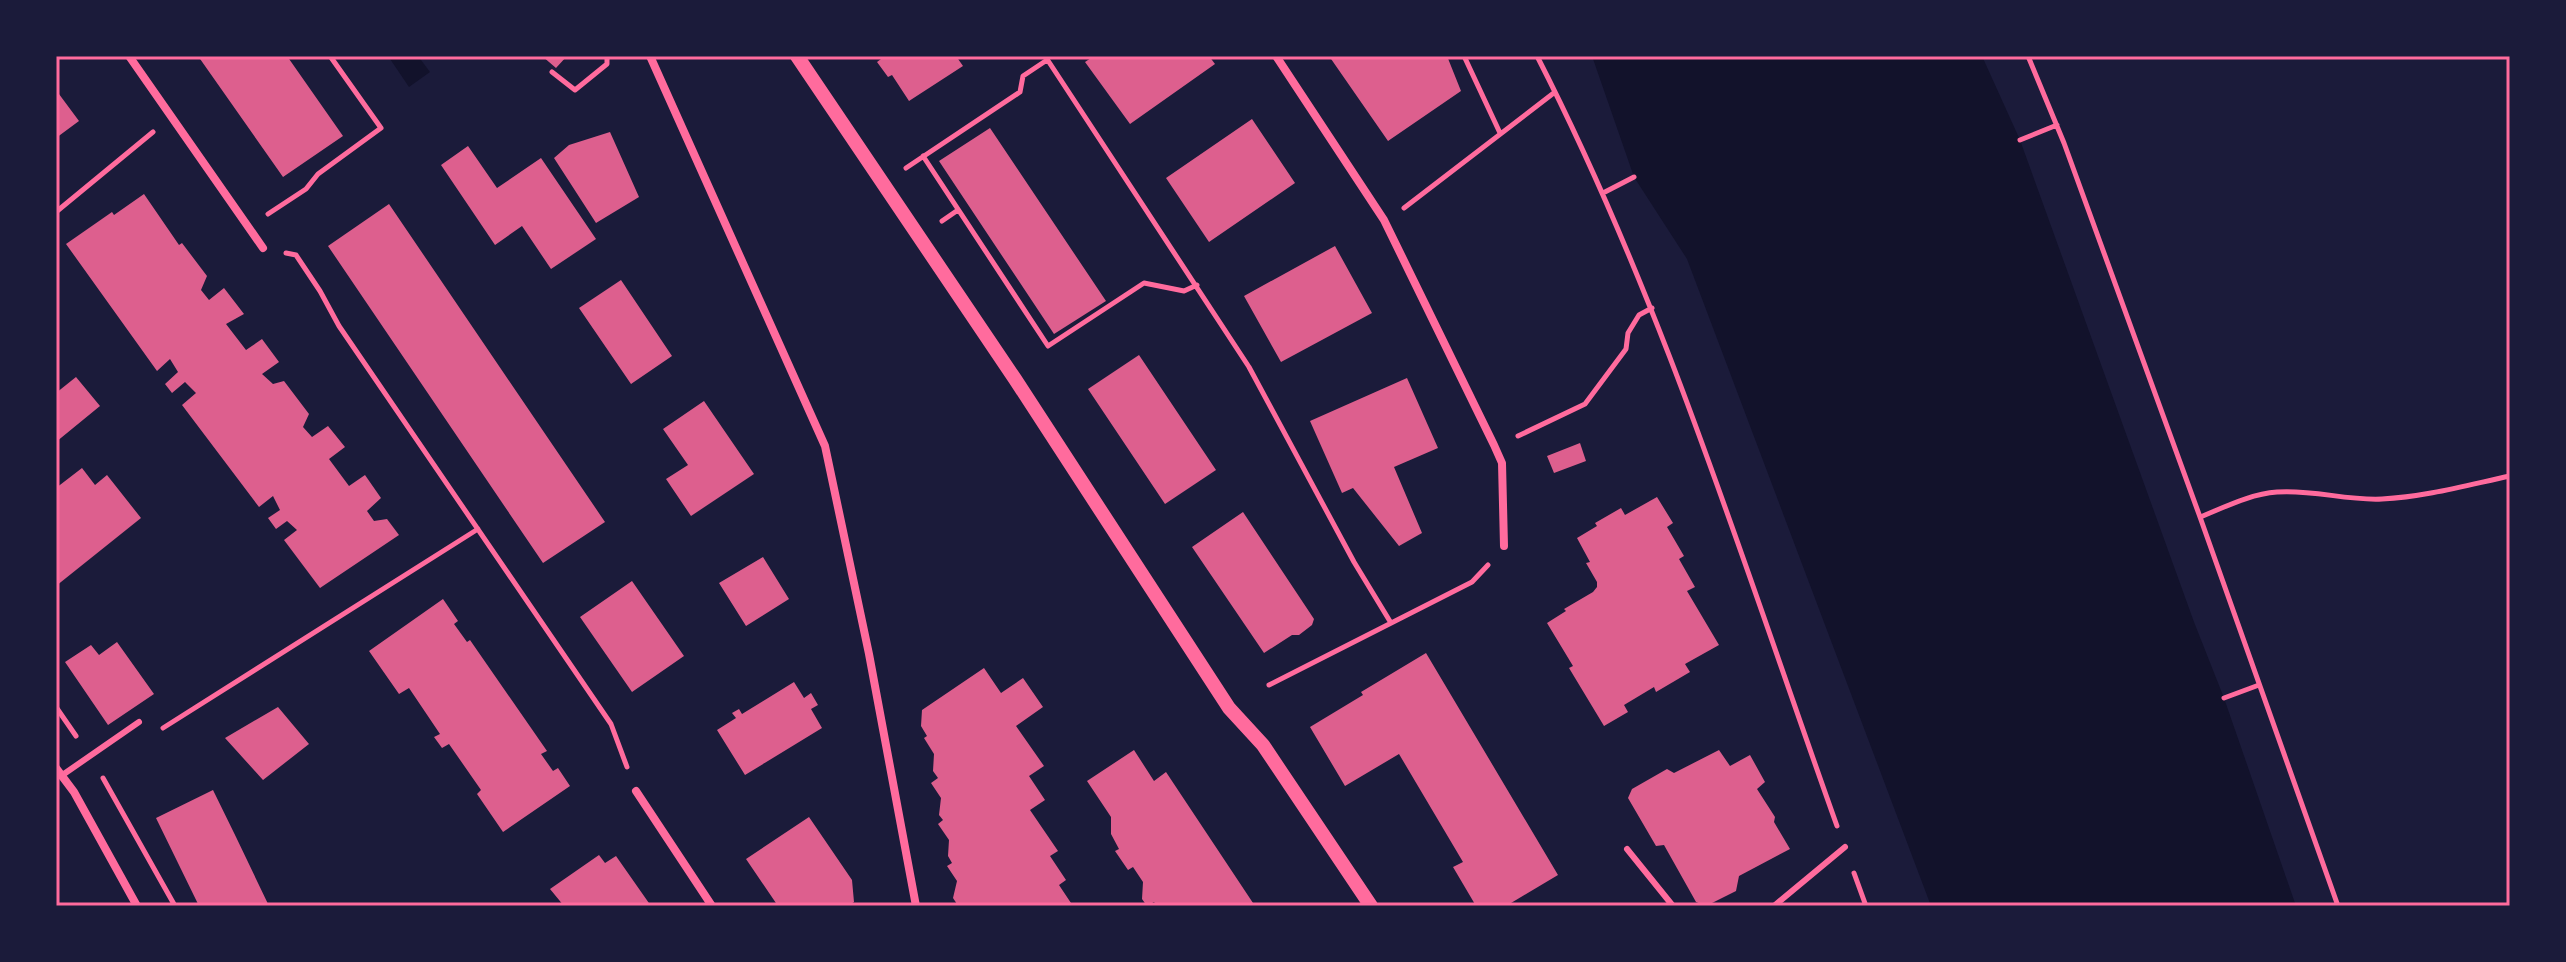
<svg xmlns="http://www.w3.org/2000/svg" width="2566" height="962" font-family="Signika,sans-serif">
<rect width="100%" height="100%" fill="#1b1b3a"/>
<path fill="#12122b" d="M 388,56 L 418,56 L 430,72 L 409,87 Z
M 1592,56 L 1982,56 L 2020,140 L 2194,622 L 2224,698 L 2296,906 L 1931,906 L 1687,259 L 1634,177 Z"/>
<path fill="#dd5f8e" d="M 198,56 L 287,56 L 343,136 L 283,177 Z
M 542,56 L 567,56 L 556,68 Z
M 879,56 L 956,56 L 963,66 L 909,101 L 892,75 L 888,77 L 877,62 L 881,59 Z
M 1094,56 L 1209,56 L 1215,64 L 1130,124 L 1085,62 Z
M 1329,56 L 1447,56 L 1461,91 L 1388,141 Z
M 56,90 L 79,121 L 56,138 Z
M 1252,119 L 1295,183 L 1209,242 L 1166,178 Z
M 990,128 L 1106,301 L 1054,334 L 939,161 Z
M 610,132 L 639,197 L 596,223 L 554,158 L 569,145 Z
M 468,146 L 497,188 L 541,158 L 596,239 L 551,269 L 522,226 L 495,245 L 441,165 Z
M 144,194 L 179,245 L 182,243 L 207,276 L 201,290 L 209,300 L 224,288 L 244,314 L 226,324 L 246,350 L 262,339 L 279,362 L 262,374 L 273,384 L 284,381 L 309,414 L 303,427 L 312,437 L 328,426 L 345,447 L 329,459 L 349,486 L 365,475 L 381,498 L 367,511 L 374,521 L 387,519 L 399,535 L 320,588 L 284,540 L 297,530 L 287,521 L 276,529 L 268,518 L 280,510 L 273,496 L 259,507 L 182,405 L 196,393 L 185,382 L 172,393 L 165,384 L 178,372 L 170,359 L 157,371 L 66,244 L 112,212 L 114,215 Z
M 389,204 L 605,522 L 543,563 L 328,246 Z
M 1335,246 L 1372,313 L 1281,362 L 1244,296 Z
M 621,280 L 672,356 L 631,384 L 579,308 Z
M 1139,355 L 1216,470 L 1165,504 L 1088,389 Z
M 76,377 L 100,406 L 56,442 L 56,393 Z
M 1407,378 L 1438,448 L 1394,467 L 1422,533 L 1399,546 L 1353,488 L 1342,493 L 1310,421 Z
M 704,401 L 754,474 L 691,516 L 666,479 L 688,465 L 663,429 Z
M 1580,443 L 1586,461 L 1554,473 L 1547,456 Z
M 82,468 L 95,485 L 107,475 L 141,518 L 56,586 L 56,488 Z
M 1657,497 L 1673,523 L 1667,527 L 1684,556 L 1679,559 L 1695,587 L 1687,591 L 1719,645 L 1685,664 L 1690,672 L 1656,692 L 1654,687 L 1624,705 L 1628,712 L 1604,726 L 1569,668 L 1573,666 L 1547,623 L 1566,611 L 1564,609 L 1593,592 L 1597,587 L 1597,582 L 1586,563 L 1590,562 L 1577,538 L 1597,526 L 1595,523 L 1621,508 L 1625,515 Z
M 1243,512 L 1314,619 L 1312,625 L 1299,635 L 1292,635 L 1264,653 L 1192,547 Z
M 763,557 L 789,599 L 746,626 L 719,583 Z
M 632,581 L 684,656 L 632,692 L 580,617 Z
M 443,599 L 458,621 L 454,624 L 467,642 L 470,640 L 547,751 L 541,754 L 553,771 L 558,768 L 570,786 L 503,832 L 477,794 L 481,790 L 449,744 L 442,748 L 434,737 L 440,734 L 409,688 L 399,694 L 369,651 Z
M 117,642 L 154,694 L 108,725 L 65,662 L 91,645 L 99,655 Z
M 1426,653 L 1558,875 L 1506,906 L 1476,906 L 1453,867 L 1463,862 L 1399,754 L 1345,786 L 1310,727 L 1363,695 L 1361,692 Z
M 984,668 L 1001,693 L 1023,678 L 1043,707 L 1016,726 L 1044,766 L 1029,776 L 1045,800 L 1030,810 L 1058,851 L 1050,856 L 1066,880 L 1059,885 L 1073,906 L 954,906 L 957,904 L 953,898 L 957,881 L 947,866 L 952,863 L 948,856 L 949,840 L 938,824 L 943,820 L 939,815 L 941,798 L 931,783 L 938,778 L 933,771 L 934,754 L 924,738 L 927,736 L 921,726 L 922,710 Z
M 794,682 L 804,698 L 811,693 L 818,705 L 811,709 L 822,728 L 745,775 L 717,730 L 736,718 L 732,713 L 739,709 L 742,714 Z
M 278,707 L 309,744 L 263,780 L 225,738 Z
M 1134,750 L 1154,781 L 1166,772 L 1255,906 L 1157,906 L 1154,902 L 1147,906 L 1142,899 L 1143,882 L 1133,867 L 1128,870 L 1115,851 L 1119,849 L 1111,834 L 1111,817 L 1087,781 Z
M 1719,750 L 1730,766 L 1750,755 L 1765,782 L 1757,789 L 1775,817 L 1774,822 L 1790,849 L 1739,876 L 1736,891 L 1706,906 L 1696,902 L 1664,845 L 1656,846 L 1628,798 L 1632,789 L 1667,769 L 1674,773 Z
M 213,790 L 236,837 L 269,906 L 199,906 L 156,818 Z
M 809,817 L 852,880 L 854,902 L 848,906 L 778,906 L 746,859 Z
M 599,855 L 605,863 L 616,856 L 651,906 L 564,906 L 550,889 Z"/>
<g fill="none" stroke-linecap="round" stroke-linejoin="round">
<path stroke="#ff6b9d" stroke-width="5" d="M 1045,56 L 1249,367 L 1354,562 L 1391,623
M 1464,56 L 1500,133
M 1537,56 C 1663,302 1744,566 1837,826
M 2028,56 L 2064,143 L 2200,517 L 2338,906
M 552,72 L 575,90 L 607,64 L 607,56
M 2020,140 L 2057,125
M 923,156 L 1048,346 L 1144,283 L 1184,291 L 1197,285
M 906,168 L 1020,92 L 1023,76 L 1047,60
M 1603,193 L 1634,177
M 1404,208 L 1555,92
M 56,212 L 153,132
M 268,214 L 306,189 L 318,174 L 381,128 L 330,56
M 942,221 L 958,210
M 286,253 L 296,255 L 320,291 L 339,326 L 611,724 L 627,767
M 1518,436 L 1585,404 L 1626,349 L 1628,333 L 1639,315 L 1652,308
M 2200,517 C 2225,507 2250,494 2277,492 C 2312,489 2347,501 2382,499 C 2425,497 2468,485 2510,476
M 1269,685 L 1472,582 L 1488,565
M 2224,698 L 2259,685
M 56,707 L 76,736
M 163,728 L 478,529
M 103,778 L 175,906
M 1854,873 L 1866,906"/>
<path stroke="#ff6b9d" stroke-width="6" d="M 61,776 L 139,722
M 1627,849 L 1673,906
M 1774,906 L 1845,847"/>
<path stroke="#ff6b9d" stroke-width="8" d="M 129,56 L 263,248
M 650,56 L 825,446 L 869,654 L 916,906
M 1276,56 L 1384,220 L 1494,445 L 1502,463 L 1504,546
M 56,768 L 74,792 L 137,906
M 636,791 L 712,906"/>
<path stroke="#ff6b9d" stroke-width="14" d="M 797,56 L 1015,379 L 1229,708 L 1263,745 L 1371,906"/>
</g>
<rect width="2566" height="962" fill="none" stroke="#1b1b3a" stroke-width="116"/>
<rect x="58" y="58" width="2450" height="846" fill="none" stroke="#ff6b9d" stroke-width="3"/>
</svg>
